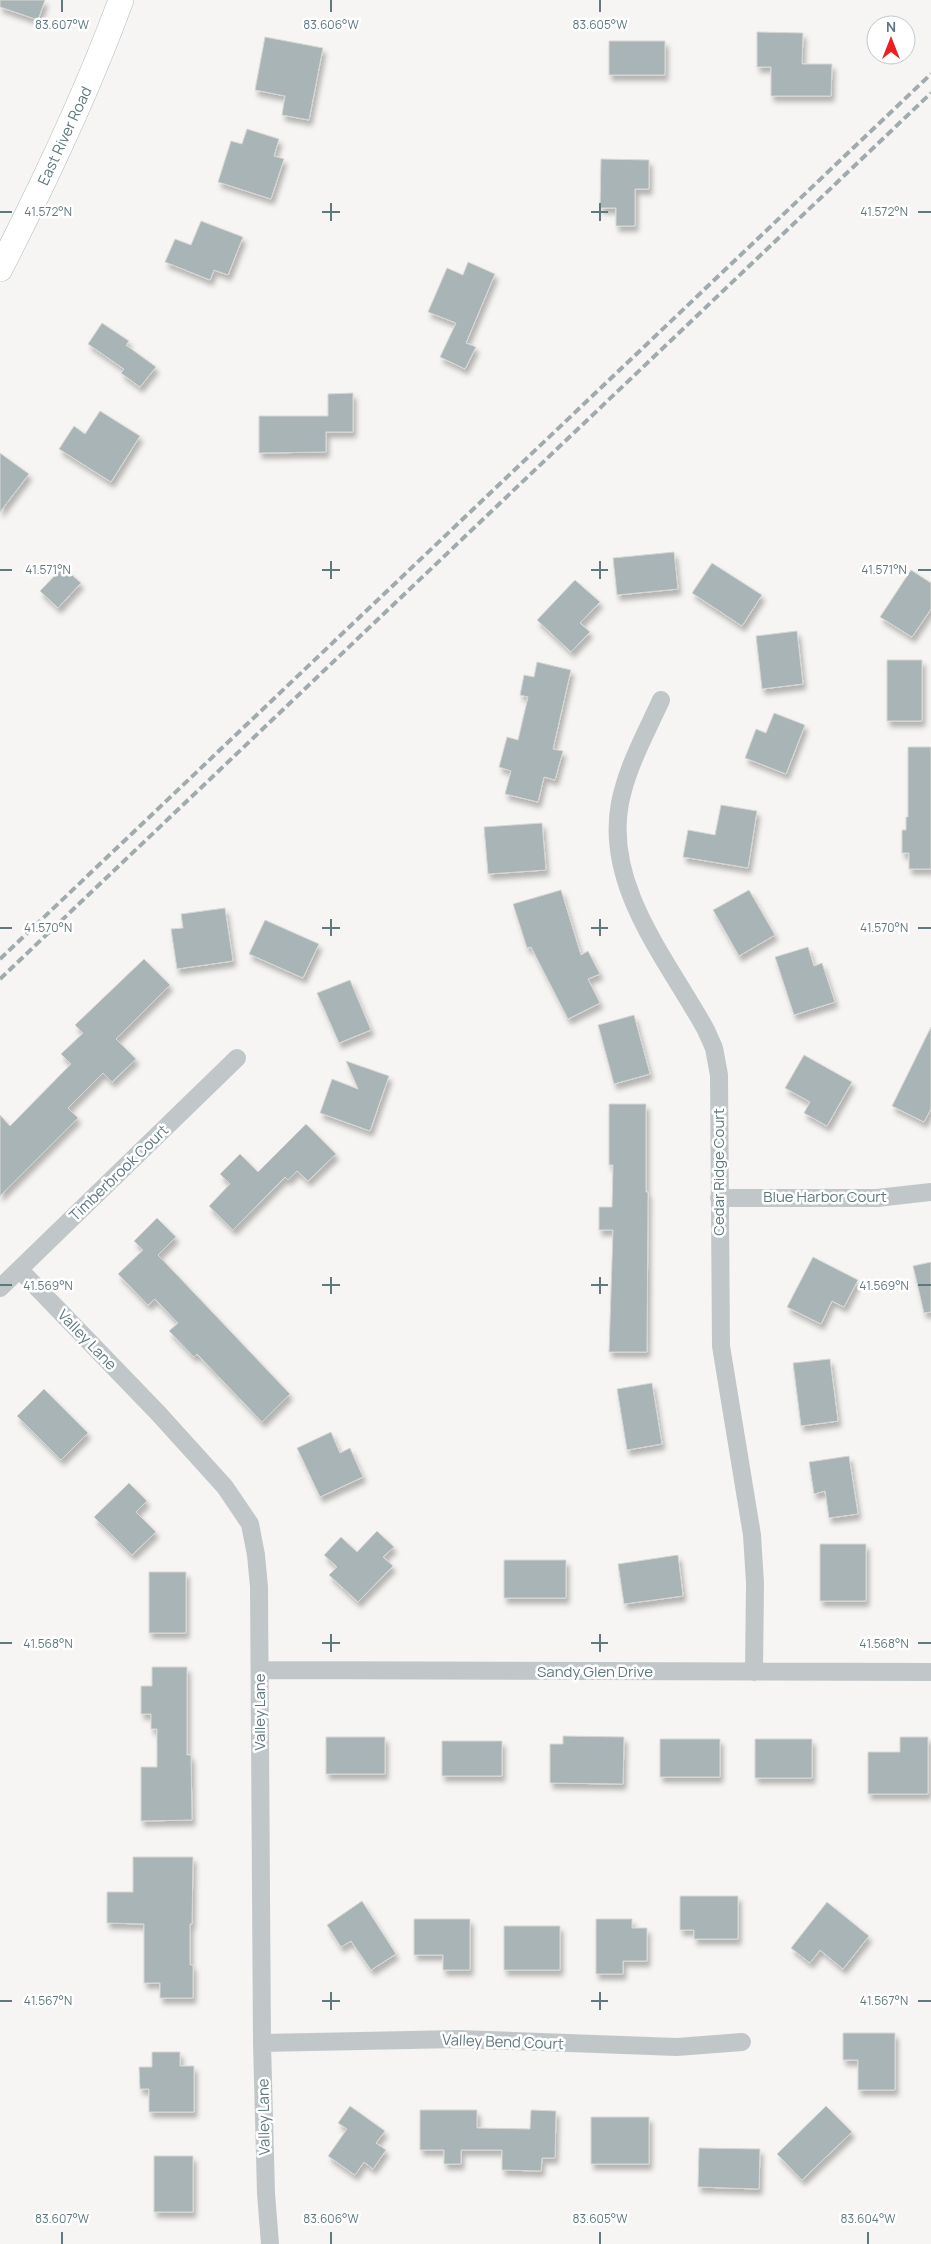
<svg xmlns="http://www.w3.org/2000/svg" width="931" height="2244" font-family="Manrope,sans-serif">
<defs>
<filter id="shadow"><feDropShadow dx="3" dy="5.5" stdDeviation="2.5" flood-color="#0004"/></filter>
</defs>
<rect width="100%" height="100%" fill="#f6f5f3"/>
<path fill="#a8b4b6" stroke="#d8d7d5" filter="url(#shadow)" d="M 0,0 L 45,0 L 38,20 L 0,7 Z
M 757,32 L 803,33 L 802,64 L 832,64 L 831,96 L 771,96 L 771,67 L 757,67 Z
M 265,37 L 323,48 L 309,120 L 282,115 L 285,96 L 255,90 Z
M 609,41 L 665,41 L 665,75 L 609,75 Z
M 247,129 L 279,139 L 274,156 L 284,159 L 271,199 L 218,182 L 231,141 L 242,144 Z
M 601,159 L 649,160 L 649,189 L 635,189 L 635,226 L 616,226 L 616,208 L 600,208 Z
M 201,221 L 243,237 L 228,275 L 214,270 L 210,280 L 165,262 L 175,239 L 191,245 Z
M 468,262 L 495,274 L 466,343 L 476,347 L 465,369 L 440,357 L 456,323 L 428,312 L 447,268 L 463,275 Z
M 102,323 L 129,341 L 126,345 L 156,367 L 140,387 L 121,373 L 124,369 L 88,344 Z
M 353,393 L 353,432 L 326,432 L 326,452 L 259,453 L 259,416 L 328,416 L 328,394 Z
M 100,411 L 140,436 L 111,482 L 59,449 L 74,426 L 85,434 Z
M 0,453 L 29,474 L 0,512 Z
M 674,552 L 678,589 L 617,595 L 613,558 Z
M 712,563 L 762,595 L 742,626 L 692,593 Z
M 63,567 L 81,583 L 58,608 L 40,591 Z
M 911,570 L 931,583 L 931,609 L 912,637 L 880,617 Z
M 575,580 L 600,602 L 580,623 L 590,632 L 571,652 L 537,620 Z
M 797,631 L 803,684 L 762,689 L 756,636 Z
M 887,660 L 922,660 L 922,721 L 887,721 Z
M 537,662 L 571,670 L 553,749 L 563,751 L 555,780 L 544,777 L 538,802 L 505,794 L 511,771 L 499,767 L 507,737 L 518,740 L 528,697 L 520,695 L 524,675 L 534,677 Z
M 774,713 L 805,725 L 786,774 L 745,758 L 756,729 L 766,733 Z
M 908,747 L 931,747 L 931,869 L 909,869 L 909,853 L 902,853 L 902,830 L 906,830 L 906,817 L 908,817 Z
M 721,805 L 757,811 L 748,868 L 683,857 L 688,830 L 715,835 Z
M 542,823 L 546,870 L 488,874 L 484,827 Z
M 561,890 L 581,955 L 588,951 L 600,974 L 588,979 L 600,1003 L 568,1019 L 531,947 L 527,948 L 513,904 Z
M 749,890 L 775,935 L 739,956 L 713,910 Z
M 225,908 L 233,961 L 177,969 L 171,929 L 183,928 L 181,914 Z
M 265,920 L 319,944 L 303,978 L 249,954 Z
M 808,947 L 814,966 L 822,963 L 835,1002 L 794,1015 L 775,957 Z
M 144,959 L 170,985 L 116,1039 L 136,1059 L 112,1082 L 103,1073 L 68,1108 L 78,1118 L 0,1196 L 0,1115 L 10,1126 L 71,1064 L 61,1054 L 83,1033 L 75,1025 Z
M 350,980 L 371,1030 L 339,1043 L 317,993 Z
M 634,1015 L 650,1074 L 614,1084 L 598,1025 Z
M 931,1027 L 931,1109 L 924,1122 L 892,1106 Z
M 804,1055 L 852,1082 L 827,1126 L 804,1113 L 810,1102 L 785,1088 Z
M 346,1061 L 389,1076 L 370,1131 L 320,1113 L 332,1079 L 358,1089 Z
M 609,1104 L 646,1104 L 646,1192 L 648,1192 L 647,1352 L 609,1352 L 613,1230 L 599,1230 L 599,1207 L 612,1207 L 613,1165 L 609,1165 Z
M 306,1124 L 336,1154 L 308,1181 L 297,1171 L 288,1180 L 285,1177 L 233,1230 L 209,1206 L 230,1184 L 220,1174 L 240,1154 L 258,1172 Z
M 157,1218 L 176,1237 L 158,1255 L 290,1394 L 262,1422 L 197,1354 L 194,1357 L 169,1331 L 178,1323 L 155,1299 L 148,1305 L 118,1274 L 143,1250 L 134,1241 Z
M 813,1257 L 858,1280 L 844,1307 L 832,1301 L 821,1324 L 787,1307 Z
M 931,1262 L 931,1312 L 924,1313 L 913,1266 Z
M 830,1359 L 838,1421 L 801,1426 L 793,1363 Z
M 652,1383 L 662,1444 L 627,1450 L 617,1389 Z
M 44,1389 L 88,1433 L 61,1460 L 17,1416 Z
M 331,1432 L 340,1453 L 350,1448 L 363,1477 L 320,1497 L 297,1448 Z
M 849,1456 L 858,1514 L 829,1518 L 825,1491 L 814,1494 L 809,1462 Z
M 129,1483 L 147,1501 L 136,1512 L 156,1532 L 132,1555 L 94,1517 Z
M 377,1531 L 394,1547 L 383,1557 L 393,1566 L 358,1602 L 329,1575 L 337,1567 L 324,1555 L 341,1537 L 357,1552 Z
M 820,1544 L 866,1544 L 866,1601 L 820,1601 Z
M 678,1555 L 683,1596 L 624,1604 L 618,1564 Z
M 504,1560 L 566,1560 L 566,1598 L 504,1598 Z
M 149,1572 L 186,1572 L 186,1633 L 149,1633 Z
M 152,1667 L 187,1667 L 187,1755 L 191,1755 L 192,1820 L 141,1821 L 141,1767 L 157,1767 L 157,1729 L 151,1729 L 151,1714 L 141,1714 L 141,1686 L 152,1686 Z
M 563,1736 L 624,1737 L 623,1784 L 550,1783 L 550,1744 L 563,1744 Z
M 326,1737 L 385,1737 L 385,1774 L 326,1774 Z
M 900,1737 L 928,1737 L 928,1794 L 868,1794 L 868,1752 L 900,1752 Z
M 660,1739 L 720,1739 L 720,1777 L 660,1777 Z
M 755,1739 L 812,1739 L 812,1778 L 755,1778 Z
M 442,1741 L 502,1741 L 502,1776 L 442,1776 Z
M 133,1857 L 193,1857 L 192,1924 L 190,1924 L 190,1965 L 193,1965 L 193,1998 L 160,1998 L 160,1983 L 144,1983 L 144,1924 L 107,1923 L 107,1892 L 133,1892 Z
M 680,1896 L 738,1896 L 738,1939 L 694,1939 L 694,1930 L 680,1930 Z
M 362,1901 L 396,1954 L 371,1970 L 351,1941 L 341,1947 L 327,1925 Z
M 827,1902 L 869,1936 L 843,1969 L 820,1950 L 810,1963 L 791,1948 Z
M 414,1919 L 470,1919 L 470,1970 L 443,1970 L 443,1955 L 414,1955 Z
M 596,1919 L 632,1919 L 632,1928 L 647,1928 L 647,1961 L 623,1961 L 623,1974 L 596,1974 Z
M 504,1926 L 560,1926 L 560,1970 L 504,1970 Z
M 843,2033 L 895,2033 L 895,2090 L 858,2090 L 858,2060 L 843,2060 Z
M 152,2052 L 180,2052 L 180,2066 L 194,2066 L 194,2112 L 149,2112 L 149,2089 L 140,2089 L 139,2067 L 152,2067 Z
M 350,2106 L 385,2131 L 376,2143 L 386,2150 L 373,2169 L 364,2162 L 355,2175 L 328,2156 L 347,2129 L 338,2123 Z
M 826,2106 L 852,2132 L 802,2180 L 777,2154 Z
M 420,2110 L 477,2110 L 477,2128 L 530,2129 L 531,2110 L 556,2111 L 555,2158 L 542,2158 L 541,2171 L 502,2170 L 502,2150 L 461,2150 L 461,2164 L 444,2164 L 444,2150 L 420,2150 Z
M 591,2117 L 649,2117 L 649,2164 L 591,2164 Z
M 699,2148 L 760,2149 L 759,2189 L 698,2187 Z
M 154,2156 L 193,2156 L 193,2212 L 154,2212 Z"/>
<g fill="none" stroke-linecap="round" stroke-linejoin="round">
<defs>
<path id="secondary" d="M 0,269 C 45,181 87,93 121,0"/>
</defs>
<use href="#secondary" stroke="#b3bbbd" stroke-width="26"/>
<path stroke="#c1c7c9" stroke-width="18" d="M 661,700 C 646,733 627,767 620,803 C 604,887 669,962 706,1030 L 714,1048 L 719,1075 L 721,1346 L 752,1535 L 755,1583 L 754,1672
M 719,1198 L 877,1198 L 931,1192
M 20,1270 L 158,1413 L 225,1487 L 250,1524 L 256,1555 L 259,1587 L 262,2043 L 266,2193 L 270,2244
M 0,1288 L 237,1058
M 260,1670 L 931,1672
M 262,2043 L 459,2039 L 677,2047 L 742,2042"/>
<use href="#secondary" stroke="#fff" stroke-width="25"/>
<path stroke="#a1abae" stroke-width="4" stroke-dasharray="8 4" stroke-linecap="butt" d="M 0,959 L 931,74
M 0,979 L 931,93"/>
</g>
<path fill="none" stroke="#60797f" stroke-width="2" d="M 62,0 L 62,12M 331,0 L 331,12M 600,0 L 600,12M 331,203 L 331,221M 600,203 L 600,221M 0,212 L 12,212M 322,212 L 340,212M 591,212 L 608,212M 918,212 L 931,212M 331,561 L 331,579M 600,561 L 600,579M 0,570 L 12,570M 322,570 L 340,570M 591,570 L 608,570M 918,570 L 931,570M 331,919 L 331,936M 600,919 L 600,936M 0,928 L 12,928M 322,928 L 340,928M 591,928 L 608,928M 918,928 L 931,928M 331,1277 L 331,1294M 600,1277 L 600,1294M 0,1285 L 12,1285M 322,1285 L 340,1285M 591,1285 L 608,1285M 918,1285 L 931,1285M 331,1634 L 331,1652M 600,1634 L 600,1652M 0,1643 L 12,1643M 322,1643 L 340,1643M 591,1643 L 608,1643M 918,1643 L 931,1643M 331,1992 L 331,2010M 600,1992 L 600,2010M 0,2001 L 12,2001M 322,2001 L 340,2001M 591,2001 L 608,2001M 918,2001 L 931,2001M 62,2232 L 62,2244M 331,2232 L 331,2244M 600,2232 L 600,2244M 868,2232 L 868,2244"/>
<g text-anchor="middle" stroke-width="5" stroke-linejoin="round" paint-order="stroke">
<g font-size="15" fill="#60797f" stroke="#fff">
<text transform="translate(65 136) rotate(-65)" y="5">East River Road</text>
<text transform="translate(719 1172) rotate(-90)" y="5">Cedar Ridge Court</text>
<text transform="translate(119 1173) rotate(-44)" y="5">Timberbrook Court</text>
<text x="825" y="1202">Blue Harbor Court</text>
<text transform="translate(87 1340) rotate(46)" y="5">Valley Lane</text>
<text x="595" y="1677">Sandy Glen Drive</text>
<text transform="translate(260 1712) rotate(-90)" y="5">Valley Lane</text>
<text transform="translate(503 2042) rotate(2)" y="5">Valley Bend Court</text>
<text transform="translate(264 2117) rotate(-91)" y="5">Valley Lane</text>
</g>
</g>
<g font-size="12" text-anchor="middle" fill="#60797f" stroke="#fff" stroke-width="5" stroke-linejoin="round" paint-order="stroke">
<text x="62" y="29">83.607°W</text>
<text x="331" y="29">83.606°W</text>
<text x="600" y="29">83.605°W</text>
<text x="48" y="216">41.572°N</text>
<text x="884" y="216">41.572°N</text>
<text x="48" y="574">41.571°N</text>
<text x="884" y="574">41.571°N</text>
<text x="48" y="932">41.570°N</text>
<text x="884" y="932">41.570°N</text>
<text x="48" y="1290">41.569°N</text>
<text x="884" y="1290">41.569°N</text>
<text x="48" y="1648">41.568°N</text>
<text x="884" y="1648">41.568°N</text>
<text x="48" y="2005">41.567°N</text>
<text x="884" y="2005">41.567°N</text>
<text x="62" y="2223">83.607°W</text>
<text x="331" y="2223">83.606°W</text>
<text x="600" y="2223">83.605°W</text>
<text x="868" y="2223">83.604°W</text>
</g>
<g transform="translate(891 40)"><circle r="24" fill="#ffffff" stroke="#bfc9cc"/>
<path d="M0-4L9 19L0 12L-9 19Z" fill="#eb1e20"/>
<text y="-8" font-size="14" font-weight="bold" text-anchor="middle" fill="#60797f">N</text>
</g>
</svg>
